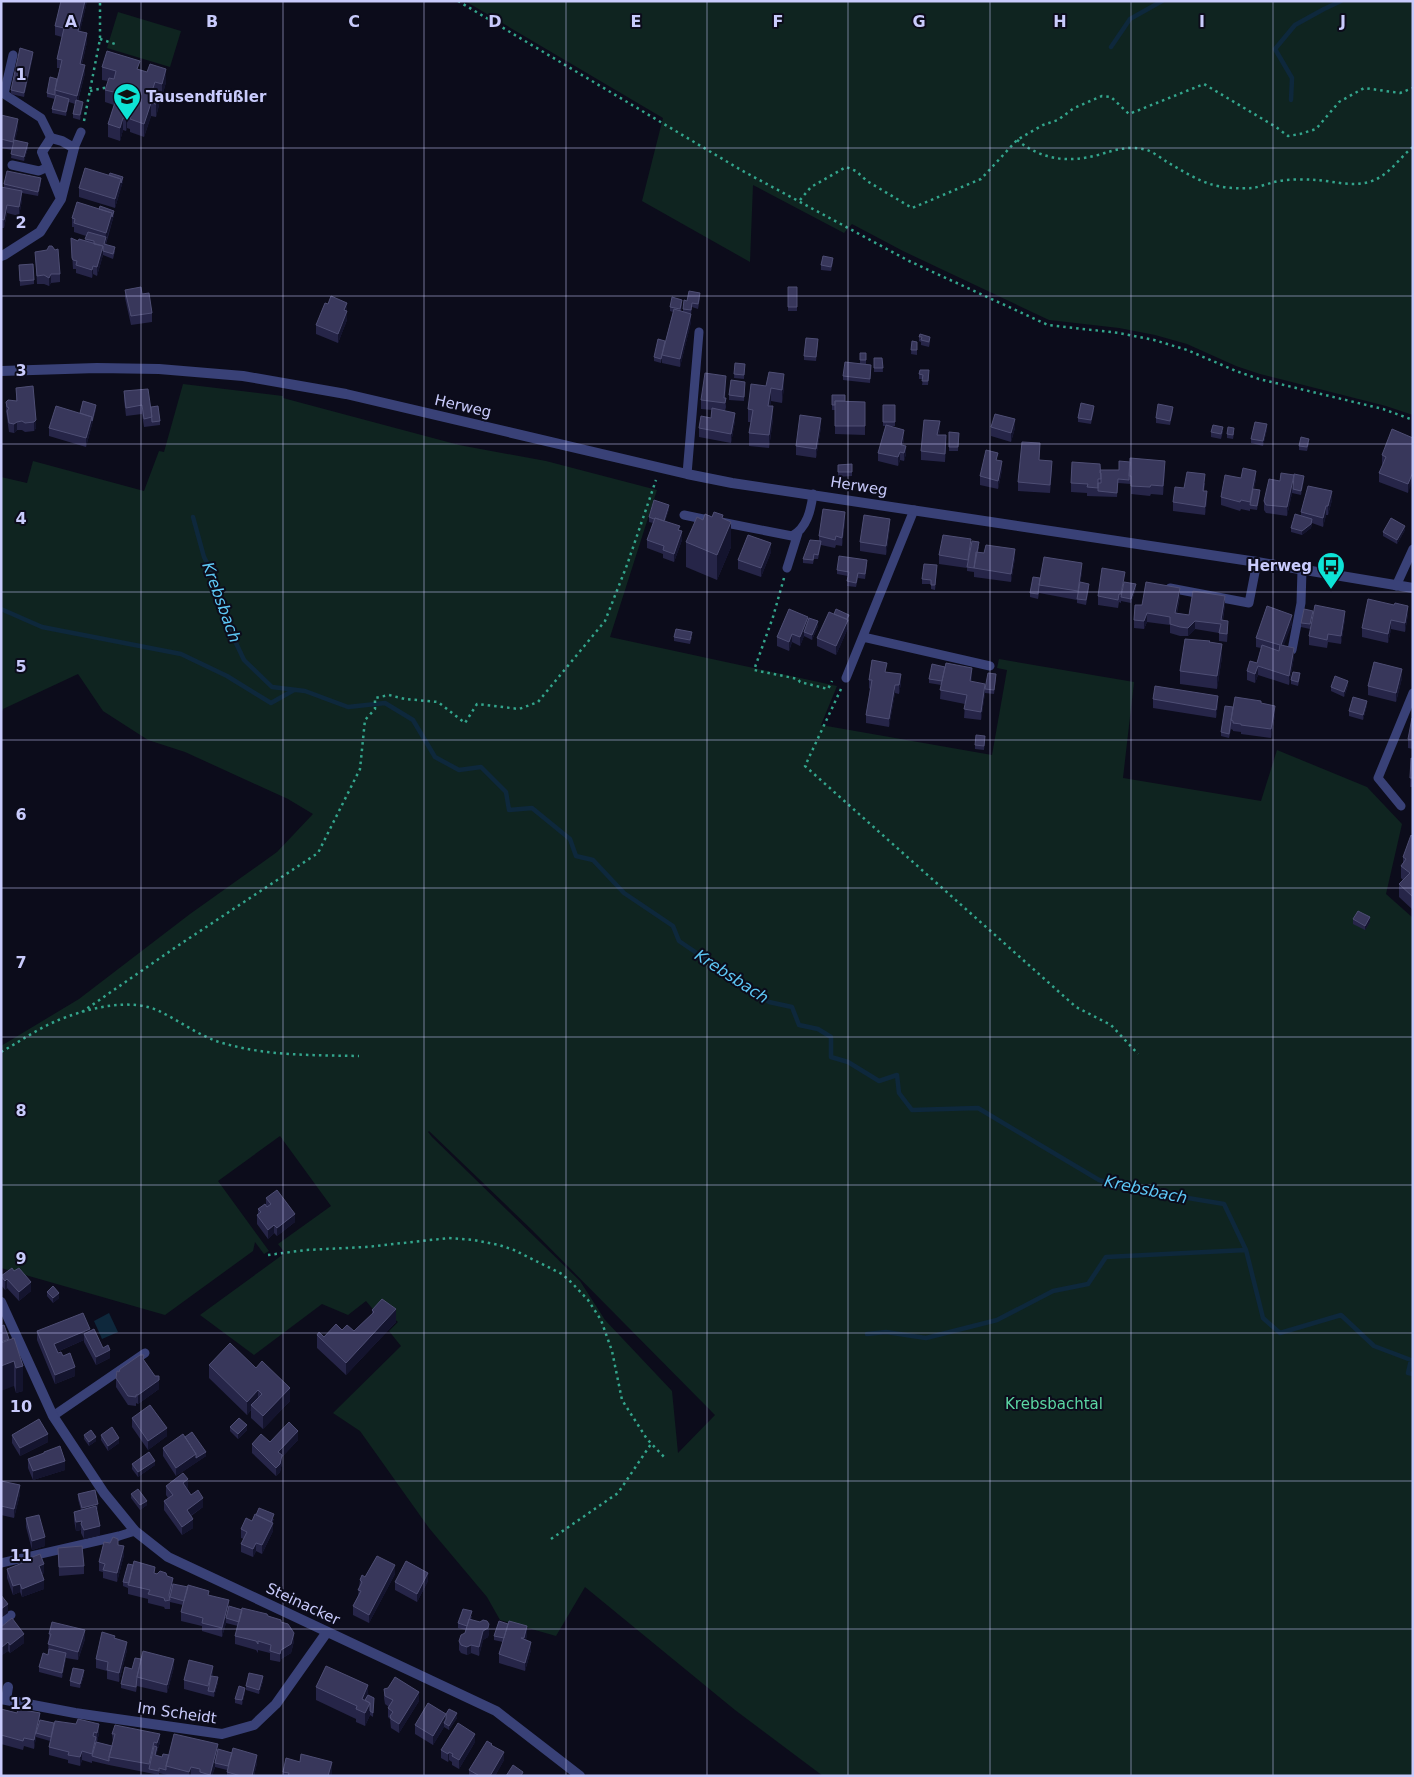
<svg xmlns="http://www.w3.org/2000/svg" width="1414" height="1777" font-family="'DejaVu Sans',sans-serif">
<rect width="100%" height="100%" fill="#0c0c1b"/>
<path fill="#0f2420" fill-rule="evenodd" d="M 465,1 L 1413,1 L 1413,415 L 1386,406 L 1260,374 L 1236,366 L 1187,344 L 1155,335 L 1119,328 L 1049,320 L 903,251 L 852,224 L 844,233 L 753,185 L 750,262 L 642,201 L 663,118 Z
M 118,12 L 181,31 L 170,67 L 107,48 Z
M 183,384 L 283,396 L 283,398 L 459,445 L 546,461 L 657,490 L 610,637 L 837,686 L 821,725 L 992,755 L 1007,670 L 997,668 L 999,659 L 1134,682 L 1123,778 L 1261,801 L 1277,750 L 1367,787 L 1402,824 L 1386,894 L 1413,918 L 1413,1776 L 823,1776 L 735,1710 L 585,1587 L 556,1636 L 500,1620 L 487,1597 L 429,1528 L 360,1431 L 333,1413 L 401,1346 L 389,1331 L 398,1322 L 391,1316 L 377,1314 L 366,1301 L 348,1315 L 322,1304 L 254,1355 L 200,1315 L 285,1253 L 278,1244 L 331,1206 L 280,1136 L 218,1181 L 269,1251 L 264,1254 L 255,1242 L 253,1251 L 165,1315 L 1,1268 L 1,1046 L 79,999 L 190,914 L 277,852 L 313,814 L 288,799 L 185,752 L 148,740 L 103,711 L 78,674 L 3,709 L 1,714 L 1,477 L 27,483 L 33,461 L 144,491 L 159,451 L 164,452 ZM 429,1131 L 532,1230 L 715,1415 L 678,1453 L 672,1391 L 605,1320 L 580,1281 L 432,1137 L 428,1132 Z"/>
<path fill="#0e283c" d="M 109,1313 L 118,1332 L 102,1339 L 94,1321 Z"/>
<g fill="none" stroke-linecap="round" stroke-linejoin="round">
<path stroke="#0e283c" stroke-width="4.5" d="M 1111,47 L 1130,19 L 1162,1
M 1291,100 L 1292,78 L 1275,49 L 1295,25 L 1324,9 L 1341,1
M 193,517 L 204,557 L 212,572 L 228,626 L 244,660 L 272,687 L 305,691 L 348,707 L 385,703 L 413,720 L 435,757 L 459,770 L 481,767 L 506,792 L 509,810 L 532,808 L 570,839 L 576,856 L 593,860 L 624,893 L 673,926 L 679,941 L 769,1002 L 792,1007 L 799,1025 L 818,1029 L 831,1037 L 831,1057 L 848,1062 L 879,1081 L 897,1075 L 899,1093 L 912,1110 L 978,1108 L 1099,1180 L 1122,1187 L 1224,1204 L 1246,1250 L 1263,1318 L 1280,1333 L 1341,1315 L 1374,1346 L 1411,1360 L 1408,1373 L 1413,1374
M 1,609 L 42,627 L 181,654 L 227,676 L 271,703 L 294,690
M 867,1334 L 886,1332 L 926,1338 L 997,1320 L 1053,1291 L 1088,1284 L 1106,1257 L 1246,1250"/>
<path stroke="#33a58c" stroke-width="2.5" stroke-dasharray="2.5 4" stroke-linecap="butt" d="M 458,1 L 741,170 L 909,261 L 1048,325 L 1119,333 L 1154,340 L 1187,350 L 1236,371 L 1259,379 L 1383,409 L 1413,420
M 100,39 L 115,44
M 90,91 L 108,87
M 84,121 L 100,39 L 100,1
M 1017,140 C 1042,160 1068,163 1098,155 C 1115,150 1128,145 1147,150 C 1153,152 1161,158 1167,162 C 1181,170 1195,179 1210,184 C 1222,188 1240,189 1252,188 C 1259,187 1267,184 1274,182 C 1287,179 1303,179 1316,180 C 1333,181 1351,187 1369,182 C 1389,176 1398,159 1413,147
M 800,200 L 811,187 L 846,167 L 856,171 L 867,181 L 912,208 L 981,179 L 1017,140 L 1043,125 L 1058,120 L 1074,108 L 1102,96 L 1111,97 L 1129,114 L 1204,84 L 1276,127 L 1288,136 L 1300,134 L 1316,129 L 1339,102 L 1364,88 L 1400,93 L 1413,88
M 784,578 L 773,617 L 754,670 L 798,679 L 800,682 L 828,689 L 832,681
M 841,689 L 805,766 L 1076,1007 L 1111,1025 L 1138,1054
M 82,1012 L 176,947 L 318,853 L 360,769 L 365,720 L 375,709 L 375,698 L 389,695 L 405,699 L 438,702 L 465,723 L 477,704 L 519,709 L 538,702 L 605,621 L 627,565 L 656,480
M 1,1052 C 19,1042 36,1030 54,1022 C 84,1009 131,996 161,1012 C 183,1023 202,1038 226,1044 C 269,1056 314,1055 359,1056
M 268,1255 L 306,1250 L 366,1247 L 449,1238 L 474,1240 L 499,1245 L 514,1250 L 562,1274 L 572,1283 L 588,1300 L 601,1320 L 612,1351 L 622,1400 L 647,1439 L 666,1459
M 551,1539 L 618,1493 L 651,1444"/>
<path stroke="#394177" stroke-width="9" d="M 13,55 L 4,94 L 41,118 L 51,138
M 74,148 L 81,132
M 12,165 L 39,171 L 48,167
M 687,474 L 699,332
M 684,515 L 708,520
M 721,522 L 792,536 C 807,528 811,510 813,494
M 787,568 L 798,533
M 1396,586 L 1413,549
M 1170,588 L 1249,603 L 1257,562
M 863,637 L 990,666
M 1292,650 L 1301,603 L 1302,570
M 846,678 L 914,510
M 1401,806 L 1378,778 L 1413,693
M 53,1416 L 145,1353
M 1,1563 L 119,1536 L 135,1531
M 1,1623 L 11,1615"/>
<path stroke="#394177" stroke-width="10" d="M 1,256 L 4,255 L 40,232 L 61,199 L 74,148 L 62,141 L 51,138 L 42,152 L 61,199
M 1,1302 L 53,1416 L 104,1493 L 135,1531 L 168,1557 L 496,1711 L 580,1776
M 1,1699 L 75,1713 L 222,1734 L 254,1725 L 276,1704 L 327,1632
M 6,1700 L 8,1687"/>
<path stroke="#394177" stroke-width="10" d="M 1,371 L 97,368 L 159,369 L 243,376 L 346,394 L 687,474 L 732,483 L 1257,562 L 1413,588"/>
</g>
<path fill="#262548" d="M 61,1 L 87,1 L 80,31 L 87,42 L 82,64 L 85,73 L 78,101 L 83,106 L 80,120 L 73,118 L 73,114 L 75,104 L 69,102 L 66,116 L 52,113 L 52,109 L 55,99 L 47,97 L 47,93 L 57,79 L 60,68 L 57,68 L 57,59 L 62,37 L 55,35 L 55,26 Z
M 33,56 L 24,97 L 11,94 L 11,90 Z
M 102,67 L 140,70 L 166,82 L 162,97 L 159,96 L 159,105 L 156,117 L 151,116 L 144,137 L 130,132 L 130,129 L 127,128 L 126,131 L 123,130 L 120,141 L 108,137 L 108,124 L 114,105 L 105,102 L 105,90 L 108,81 L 102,80 Z
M 1,115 L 18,128 L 15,140 L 28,148 L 24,161 L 11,158 L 12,150 L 1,148 Z
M 123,181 L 115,208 L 79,197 L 79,188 Z
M 41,183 L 38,196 L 22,193 L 22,200 L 19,216 L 7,213 L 4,228 L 1,228 L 1,187 L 4,187 L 4,184 Z
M 114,215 L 106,244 L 115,251 L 113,259 L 103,255 L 97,276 L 93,274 L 92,278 L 76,273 L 76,269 L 73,269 L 71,238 L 78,241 L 85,241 L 86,236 L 74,232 L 74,227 L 72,227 L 72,218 Z
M 35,252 L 60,274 L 60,282 L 51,283 L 49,286 L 44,284 L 37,284 Z
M 833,262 L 831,271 L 821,270 L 821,265 Z
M 19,265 L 34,280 L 34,284 L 20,286 Z
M 788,287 L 797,287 L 797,311 L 788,311 Z
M 125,290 L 142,294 L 152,313 L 152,322 L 131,325 L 125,298 Z
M 700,298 L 698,309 L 692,307 L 691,314 L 691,322 L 680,367 L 662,363 L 662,357 L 661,363 L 654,361 L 654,357 L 665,343 L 673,312 L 670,311 L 670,307 L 682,304 L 681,311 L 683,312 L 683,309 L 687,301 Z
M 347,303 L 347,320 L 338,343 L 316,334 L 316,325 L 328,304 Z
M 919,337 L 930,342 L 929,347 L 921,345 L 921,342 L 919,341 Z
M 912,341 L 917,342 L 917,355 L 911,354 Z
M 818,344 L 816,361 L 804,360 L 804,356 Z
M 860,353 L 866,353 L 866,364 L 871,369 L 870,383 L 843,380 L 843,376 L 860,363 Z
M 874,358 L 882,358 L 883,372 L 874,372 Z
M 735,363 L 745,364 L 744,379 L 734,378 Z
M 919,374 L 929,375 L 928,385 L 922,385 L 923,379 L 919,379 Z
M 726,385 L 725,398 L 726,407 L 725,411 L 735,421 L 731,443 L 699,437 L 699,428 L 711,418 L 712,410 L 701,409 L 701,400 Z
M 33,386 L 36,428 L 34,431 L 25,432 L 22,430 L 17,430 L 14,433 L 9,432 L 6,411 L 6,402 L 16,401 L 16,388 Z
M 745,386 L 744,401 L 729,400 L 729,395 Z
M 766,386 L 784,387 L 782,403 L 771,401 L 770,406 L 773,419 L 769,448 L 749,446 L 749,433 L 751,422 L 748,422 L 748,409 Z
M 124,391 L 151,407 L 160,421 L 160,425 L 144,427 L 142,414 L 126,416 L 124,400 Z
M 832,395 L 845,401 L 865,402 L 865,435 L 835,434 L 835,410 L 832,410 Z
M 883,405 L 895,405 L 895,426 L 889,426 L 904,438 L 903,445 L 906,454 L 904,461 L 900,460 L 898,466 L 878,461 L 878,453 L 886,426 L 883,426 Z
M 96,409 L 86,447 L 49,436 L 49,428 L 80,413 Z
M 1094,410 L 1091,424 L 1078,422 L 1078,418 Z
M 1173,411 L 1170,425 L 1156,423 L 1156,418 Z
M 821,427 L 816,458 L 796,455 L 796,446 Z
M 991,427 L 1015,428 L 1011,442 L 991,436 Z
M 1267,429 L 1263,446 L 1251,443 L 1251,439 Z
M 940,430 L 939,435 L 946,444 L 945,462 L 921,460 L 921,451 Z
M 1223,431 L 1221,439 L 1211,437 L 1211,432 Z
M 949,432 L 959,433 L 958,451 L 949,451 Z
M 1234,433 L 1233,439 L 1227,438 L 1227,434 Z
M 1413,438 L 1408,493 L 1379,482 L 1379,473 L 1383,464 L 1382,464 L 1382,455 Z
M 1309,443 L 1307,451 L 1299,450 L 1299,446 Z
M 998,460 L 1002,470 L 998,489 L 980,485 L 980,476 Z
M 1039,460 L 1052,470 L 1050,493 L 1018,491 L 1018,482 Z
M 852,464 L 852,476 L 838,477 L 838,465 Z
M 1100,470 L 1165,470 L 1163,495 L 1151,494 L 1150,496 L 1131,494 L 1131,484 L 1118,483 L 1117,497 L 1087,496 L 1087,493 L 1071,492 L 1071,483 Z
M 1241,478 L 1256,479 L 1254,489 L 1260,494 L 1257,510 L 1250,509 L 1250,511 L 1241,509 L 1240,511 L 1221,505 L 1221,497 Z
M 1304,480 L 1301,495 L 1292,493 L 1287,516 L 1266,513 L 1264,510 L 1264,501 L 1280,481 Z
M 1205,483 L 1204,491 L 1207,500 L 1205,515 L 1173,511 L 1173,502 L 1184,488 Z
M 1332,500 L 1328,515 L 1326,515 L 1323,527 L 1312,523 L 1311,528 L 1302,535 L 1291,532 L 1291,528 L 1301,516 L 1301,512 Z
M 669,509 L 665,521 L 680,530 L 682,540 L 674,562 L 663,558 L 663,554 L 647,548 L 647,540 L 653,523 L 649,522 L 649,517 Z
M 712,517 L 723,518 L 731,547 L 717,580 L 686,567 L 686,542 L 703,520 Z
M 845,521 L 842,546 L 836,545 L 835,548 L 821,545 L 818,559 L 814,559 L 813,564 L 803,563 L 803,559 L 819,541 L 819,536 Z
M 890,527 L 886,555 L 860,551 L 860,542 Z
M 1405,530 L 1397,544 L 1383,536 L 1383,532 Z
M 971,544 L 979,547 L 978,552 L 1015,558 L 1011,582 L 974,577 L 974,572 L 967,571 L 967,568 L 939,564 L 939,555 Z
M 771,552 L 761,577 L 738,569 L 738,560 Z
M 867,565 L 865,579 L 858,578 L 856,587 L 847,586 L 848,576 L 837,574 L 837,570 Z
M 937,569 L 935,590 L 931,589 L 931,584 L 922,584 L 922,579 Z
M 1082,572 L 1080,583 L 1089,588 L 1086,605 L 1077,603 L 1077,600 L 1039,593 L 1038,599 L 1030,597 L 1030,593 L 1040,578 Z
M 1136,588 L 1131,603 L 1121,601 L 1121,603 L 1119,602 L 1118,608 L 1098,605 L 1098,596 Z
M 1180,596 L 1177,613 L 1189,615 L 1225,605 L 1223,620 L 1228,629 L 1227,642 L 1219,641 L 1219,633 L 1195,629 L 1188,636 L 1180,636 L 1170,633 L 1170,625 L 1147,622 L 1144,629 L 1134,628 L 1134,620 L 1142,605 Z
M 1394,605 L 1408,614 L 1405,632 L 1391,629 L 1388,643 L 1362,637 L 1362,628 Z
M 1313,611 L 1310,629 L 1301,627 L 1301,623 Z
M 849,619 L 848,622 L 848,628 L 836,655 L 817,646 L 817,638 Z
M 1345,619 L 1341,644 L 1328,642 L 1327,648 L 1309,645 L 1309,636 Z
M 808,620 L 818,626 L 812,640 L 804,636 L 800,646 L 792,642 L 789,651 L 777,646 L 777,637 Z
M 1292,624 L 1283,645 L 1294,657 L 1289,685 L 1258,675 L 1255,683 L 1247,680 L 1247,671 L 1257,663 L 1261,648 L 1256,647 L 1256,638 Z
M 674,637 L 692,637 L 690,644 L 674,641 Z
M 1210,642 L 1222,657 L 1217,689 L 1180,684 L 1180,671 Z
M 887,672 L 901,683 L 899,694 L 895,693 L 889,727 L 866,723 L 866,715 L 870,689 L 869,688 L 869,680 Z
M 972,676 L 971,682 L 985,689 L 996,679 L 994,694 L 985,693 L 981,720 L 964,718 L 965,704 L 940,699 L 941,685 L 929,683 L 929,679 Z
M 1300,677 L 1298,686 L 1291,684 L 1291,680 Z
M 1402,678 L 1396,702 L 1368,695 L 1368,686 Z
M 1348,685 L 1344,697 L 1331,691 L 1331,687 Z
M 1153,699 L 1218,704 L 1216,718 L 1153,708 Z
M 1261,703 L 1275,715 L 1271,738 L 1241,734 L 1241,732 L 1233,731 L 1233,730 L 1231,729 L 1229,738 L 1221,736 L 1221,732 L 1233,707 Z
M 1367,705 L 1363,720 L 1349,716 L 1349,711 Z
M 1413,718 L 1413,749 L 1408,748 L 1408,739 Z
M 985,740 L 984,750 L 975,749 L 975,745 Z
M 1411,758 L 1413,759 L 1413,787 L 1410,787 Z
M 1413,837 L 1413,910 L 1399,897 L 1399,884 L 1403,880 L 1401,878 L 1401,866 L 1403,863 L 1403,857 Z
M 1353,919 L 1370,922 L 1365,930 L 1353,924 Z
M 266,1198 L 295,1222 L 277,1236 L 274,1233 L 268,1239 L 257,1224 L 257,1215 L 258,1214 L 258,1209 L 266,1205 Z
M 1,1276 L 31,1291 L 19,1301 L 7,1288 L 5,1290 L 1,1285 Z
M 47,1292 L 59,1298 L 53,1303 L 47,1296 Z
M 372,1310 L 396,1322 L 346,1375 L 317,1348 L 317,1335 L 324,1337 L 342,1330 L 354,1331 L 372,1314 Z
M 37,1331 L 90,1331 L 110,1358 L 96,1365 L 84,1342 L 84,1340 L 57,1352 L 58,1353 L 63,1356 L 75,1376 L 55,1384 L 37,1340 Z
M 9,1340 L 23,1391 L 16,1393 L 14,1386 Z
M 144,1360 L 159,1385 L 159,1389 L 138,1404 L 136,1403 L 136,1406 L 128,1405 L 116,1387 L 116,1378 L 119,1372 Z
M 209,1365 L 290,1401 L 263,1429 L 251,1418 L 251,1410 L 247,1415 L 209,1378 Z
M 132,1418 L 167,1436 L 148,1450 L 132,1427 Z
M 230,1427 L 247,1430 L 238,1439 L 230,1431 Z
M 12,1435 L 48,1442 L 20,1456 L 12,1443 Z
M 84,1435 L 96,1441 L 89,1446 L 84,1439 Z
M 101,1435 L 119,1443 L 108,1451 L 101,1440 Z
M 185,1437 L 206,1456 L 176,1476 L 163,1456 L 163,1448 Z
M 298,1440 L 282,1457 L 282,1463 L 280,1472 L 276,1476 L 252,1453 L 252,1444 L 270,1442 Z
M 44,1452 L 65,1470 L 33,1480 L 28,1468 L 28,1459 L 44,1454 Z
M 132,1464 L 155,1465 L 138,1477 L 132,1469 Z
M 1,1481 L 20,1494 L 14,1518 L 1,1515 Z
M 166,1486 L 188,1488 L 187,1488 L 191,1495 L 203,1507 L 191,1516 L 193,1528 L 182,1535 L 164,1510 L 164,1501 L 168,1498 L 166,1495 Z
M 78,1494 L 98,1509 L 96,1509 L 100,1535 L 84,1539 L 81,1533 L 81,1530 L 76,1531 L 74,1520 L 74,1512 L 81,1510 L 78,1499 Z
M 131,1494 L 147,1505 L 140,1510 L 131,1498 Z
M 26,1518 L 45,1546 L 32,1550 L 26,1527 Z
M 274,1519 L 272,1523 L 273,1531 L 262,1554 L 256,1551 L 253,1557 L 241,1552 L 241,1544 L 244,1539 L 241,1538 L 241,1529 L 252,1521 Z
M 118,1545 L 124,1555 L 117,1582 L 103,1578 L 103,1572 L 99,1571 L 99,1562 Z
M 58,1548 L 84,1566 L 84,1574 L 59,1576 Z
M 25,1560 L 44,1573 L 42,1574 L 44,1589 L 22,1597 L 20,1592 L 13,1595 L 7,1578 L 7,1569 L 25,1563 Z
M 155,1573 L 167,1576 L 173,1584 L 209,1595 L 229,1606 L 268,1616 L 281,1622 L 294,1641 L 291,1653 L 281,1659 L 280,1662 L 270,1660 L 270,1653 L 258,1650 L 258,1653 L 256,1650 L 235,1644 L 235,1636 L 238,1626 L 226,1623 L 222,1637 L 202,1631 L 202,1626 L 181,1621 L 181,1612 L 183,1605 L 170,1602 L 170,1609 L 165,1609 L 164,1607 L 148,1603 L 148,1599 L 128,1594 L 128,1588 L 123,1586 L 123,1582 Z
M 395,1574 L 369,1623 L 353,1615 L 353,1606 L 358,1596 L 360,1580 L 365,1577 Z
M 428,1581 L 417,1602 L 395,1590 L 395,1582 Z
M 472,1616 L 471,1619 L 489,1633 L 488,1637 L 483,1640 L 479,1656 L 471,1653 L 467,1655 L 461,1653 L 459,1650 L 459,1641 L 465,1633 L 466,1630 L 458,1628 L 458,1623 Z
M 1,1627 L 24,1643 L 10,1653 L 8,1651 L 2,1655 Z
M 49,1634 L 85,1639 L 78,1660 L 66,1658 L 62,1678 L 39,1672 L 39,1667 L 48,1653 Z
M 527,1635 L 526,1639 L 531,1650 L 525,1671 L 499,1663 L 499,1654 L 503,1642 L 494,1640 L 494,1636 Z
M 115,1638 L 127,1650 L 119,1682 L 107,1679 L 107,1671 L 96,1668 L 96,1659 Z
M 141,1659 L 174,1667 L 167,1693 L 137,1686 L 136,1692 L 121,1688 L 121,1684 L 132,1669 Z
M 84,1675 L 80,1688 L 70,1686 L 70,1681 Z
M 212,1676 L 218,1682 L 214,1697 L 184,1689 L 184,1680 Z
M 263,1681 L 259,1694 L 246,1690 L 246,1686 Z
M 316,1687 L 368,1695 L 374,1698 L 373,1717 L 370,1715 L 365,1726 L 356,1722 L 356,1719 L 316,1700 Z
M 384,1689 L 419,1701 L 399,1733 L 391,1728 L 390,1719 L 388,1717 L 388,1708 L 389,1707 L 385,1704 L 384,1698 Z
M 245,1692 L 242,1705 L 235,1703 L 235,1699 Z
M 1,1709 L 40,1720 L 99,1733 L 97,1742 L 96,1742 L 112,1746 L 113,1742 L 112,1734 L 160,1742 L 156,1755 L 162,1757 L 218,1749 L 257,1763 L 254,1776 L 227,1776 L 227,1770 L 215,1767 L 212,1776 L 171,1776 L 159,1773 L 159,1775 L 109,1765 L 92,1761 L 92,1763 L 82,1760 L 80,1766 L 68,1763 L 68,1760 L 49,1755 L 49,1747 L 50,1741 L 36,1737 L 34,1749 L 24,1746 L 23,1750 L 1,1744 Z
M 446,1714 L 457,1718 L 449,1730 L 444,1727 L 433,1745 L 415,1734 L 415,1725 Z
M 475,1742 L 459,1769 L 452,1765 L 452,1762 L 449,1760 L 448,1762 L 441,1758 L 441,1750 Z
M 492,1746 L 504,1760 L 495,1776 L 469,1776 L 469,1770 Z
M 300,1762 L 332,1762 L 332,1776 L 283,1776 L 283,1772 Z"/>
<path fill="#14142e" d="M 85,1 L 87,1 L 78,40 L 78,31 Z
M 87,33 L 87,42 L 80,72 L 80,64 Z
M 33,52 L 33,56 L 24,97 L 24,93 Z
M 85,65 L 85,73 L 77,104 L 77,96 Z
M 166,69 L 166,82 L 162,97 L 162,84 Z
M 159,93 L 159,105 L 156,117 L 156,104 Z
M 69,99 L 69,103 L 66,116 L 66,112 Z
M 83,102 L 83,106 L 80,120 L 80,115 Z
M 151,103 L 151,116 L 144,137 L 144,124 Z
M 127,115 L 127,128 L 126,131 L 126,118 Z
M 123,118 L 123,130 L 120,141 L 120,128 Z
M 18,119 L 18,128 L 13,151 L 13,142 Z
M 28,143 L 28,148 L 24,161 L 24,157 Z
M 123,177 L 123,181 L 115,208 L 115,199 L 121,179 Z
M 41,178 L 41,183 L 38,196 L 38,192 Z
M 22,191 L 22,200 L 19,216 L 19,207 Z
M 7,205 L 7,213 L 4,228 L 4,220 Z
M 114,211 L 114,215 L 104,248 L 106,233 L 112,213 Z
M 103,246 L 103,255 L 97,276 L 97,267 Z
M 93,266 L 93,274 L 92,278 L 92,270 Z
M 51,274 L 51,283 L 49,286 L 49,278 Z
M 347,303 L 347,320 L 338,343 L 338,334 L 344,310 Z
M 691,314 L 691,322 L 680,367 L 680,359 Z
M 784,374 L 784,387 L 782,403 L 782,390 Z
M 726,376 L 726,385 L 724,403 L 724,398 Z
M 771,388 L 771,401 L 768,419 L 768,406 Z
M 96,405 L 96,409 L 86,447 L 86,438 L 92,417 Z
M 773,406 L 773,419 L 769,448 L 769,435 Z
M 735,413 L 735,421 L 731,443 L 731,434 Z
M 821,418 L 821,427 L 816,458 L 816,449 Z
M 1015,419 L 1015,428 L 1011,442 L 1011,433 Z
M 36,420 L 36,428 L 34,431 L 34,422 Z
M 940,421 L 940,430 L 937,443 L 937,435 Z
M 17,422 L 17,430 L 14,433 L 14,424 Z
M 1267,424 L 1267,429 L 1263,446 L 1263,441 Z
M 904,430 L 904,438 L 901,453 L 901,445 Z
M 946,435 L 946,444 L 945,462 L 945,454 Z
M 906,446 L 906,454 L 904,461 L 904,453 Z
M 900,452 L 900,460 L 898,466 L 898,457 Z
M 1002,461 L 1002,470 L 998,489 L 998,481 Z
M 1165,461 L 1165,470 L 1163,495 L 1163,486 Z
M 1256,471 L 1256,479 L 1251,505 L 1250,505 L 1250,511 L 1250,502 Z
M 1413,472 L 1413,480 L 1408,493 L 1408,484 Z
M 1294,475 L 1294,484 L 1293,489 L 1292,489 L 1292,493 L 1287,516 L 1287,507 Z
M 1304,476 L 1304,480 L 1301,495 L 1301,491 Z
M 1260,490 L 1260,494 L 1257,510 L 1257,506 Z
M 1207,491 L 1207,500 L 1205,515 L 1205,507 Z
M 1332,491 L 1332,500 L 1328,515 L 1328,506 Z
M 669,505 L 669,509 L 663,527 L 663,522 Z
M 1326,506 L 1326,515 L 1323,527 L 1323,518 Z
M 845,512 L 845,521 L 842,546 L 842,538 Z
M 723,515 L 723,540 L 731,522 L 731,547 L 717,580 L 717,555 L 722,518 Z
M 890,519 L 890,527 L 886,555 L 886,546 Z
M 1312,519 L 1311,528 L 1302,535 L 1302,531 Z
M 1405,526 L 1405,530 L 1397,544 L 1397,540 Z
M 682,531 L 682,540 L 674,562 L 674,554 Z
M 771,543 L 771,552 L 761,577 L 761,568 Z
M 1015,549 L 1015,558 L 1011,582 L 1011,574 Z
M 1082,563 L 1082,572 L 1078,600 L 1078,591 Z
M 1136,584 L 1136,588 L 1131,603 L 1131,599 Z
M 1180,588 L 1180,596 L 1175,621 L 1175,613 Z
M 1225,596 L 1225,605 L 1221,628 L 1221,620 Z
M 1408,606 L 1408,614 L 1405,632 L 1405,623 Z
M 1345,611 L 1345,619 L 1341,644 L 1341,636 Z
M 1147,613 L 1147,622 L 1144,629 L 1144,621 Z
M 849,615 L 848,628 L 836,655 L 836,646 Z
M 1292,615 L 1292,624 L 1281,653 L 1281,645 Z
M 808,617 L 808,625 L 804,632 L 804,636 L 800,646 L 800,637 Z
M 1391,620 L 1391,629 L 1388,643 L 1388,634 Z
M 818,621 L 818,626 L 812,640 L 812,635 Z
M 1195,621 L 1195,629 L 1188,636 L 1188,628 Z
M 792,634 L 792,642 L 789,651 L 789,642 Z
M 1222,644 L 1222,657 L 1217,689 L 1217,676 Z
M 1294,648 L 1294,657 L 1289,685 L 1289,676 Z
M 1258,666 L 1258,675 L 1255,683 L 1255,674 Z
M 972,668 L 972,676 L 970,690 L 970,681 Z
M 1402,669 L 1402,678 L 1396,702 L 1396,693 Z
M 901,674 L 901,683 L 899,694 L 899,685 Z
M 1348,681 L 1348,685 L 1344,697 L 1344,692 Z
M 985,684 L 985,693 L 981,720 L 981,712 Z
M 895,685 L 895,693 L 889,727 L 889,719 Z
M 1218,696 L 1218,704 L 1216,718 L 1216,710 Z
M 1367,701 L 1367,705 L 1363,720 L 1363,715 Z
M 1275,706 L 1275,715 L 1271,738 L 1271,729 Z
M 1370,917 L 1370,922 L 1365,930 L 1365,926 Z
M 295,1214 L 295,1222 L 277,1236 L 277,1228 Z
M 274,1225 L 274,1233 L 268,1239 L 268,1230 Z
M 7,1279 L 7,1288 L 5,1290 L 5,1281 Z
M 31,1282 L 31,1291 L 19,1301 L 19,1292 Z
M 59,1293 L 59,1298 L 53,1303 L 53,1298 Z
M 396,1309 L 396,1322 L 346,1375 L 346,1363 Z
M 90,1329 L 90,1338 L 84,1334 L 84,1340 L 54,1353 L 54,1344 Z
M 110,1350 L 110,1358 L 96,1365 L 96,1357 Z
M 14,1361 L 14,1386 L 1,1391 L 1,1366 Z
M 23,1366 L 23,1391 L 16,1393 L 16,1368 Z
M 75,1367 L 75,1376 L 55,1384 L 55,1375 Z
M 159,1376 L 159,1389 L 138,1404 L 138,1395 Z
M 290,1388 L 290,1401 L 263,1429 L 263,1416 Z
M 258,1390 L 258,1403 L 251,1405 L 251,1410 L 247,1415 L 247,1402 Z
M 247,1425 L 247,1430 L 238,1439 L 238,1434 Z
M 167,1428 L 167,1436 L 148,1450 L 148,1441 Z
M 298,1431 L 298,1440 L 282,1457 L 282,1463 L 280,1472 L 276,1476 L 276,1468 L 278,1452 Z
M 48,1434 L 48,1442 L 20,1456 L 20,1448 Z
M 96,1437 L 96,1441 L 89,1446 L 89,1442 Z
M 119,1438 L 119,1443 L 108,1451 L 108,1446 Z
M 206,1452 L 206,1456 L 176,1476 L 176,1468 L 196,1454 Z
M 65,1461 L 65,1470 L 33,1480 L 33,1471 Z
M 155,1461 L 155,1465 L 138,1477 L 138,1472 Z
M 188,1479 L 188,1488 L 183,1491 L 183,1483 Z
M 20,1485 L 20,1494 L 14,1518 L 14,1509 Z
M 203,1498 L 203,1507 L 187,1518 L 187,1510 Z
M 147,1501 L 147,1505 L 140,1510 L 140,1505 Z
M 98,1504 L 98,1509 L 82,1512 L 82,1508 Z
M 193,1519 L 193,1528 L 182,1535 L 182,1527 Z
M 82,1521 L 81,1524 L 81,1530 L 76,1531 L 76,1522 Z
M 273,1523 L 273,1531 L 262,1554 L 262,1545 Z
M 100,1526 L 100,1535 L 84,1539 L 84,1530 Z
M 45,1537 L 45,1546 L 32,1550 L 32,1541 Z
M 256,1543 L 256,1551 L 253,1557 L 253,1549 Z
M 124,1546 L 124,1555 L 117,1582 L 117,1573 Z
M 44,1564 L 44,1573 L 39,1574 L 39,1566 Z
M 395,1565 L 395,1574 L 369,1623 L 369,1615 Z
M 428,1573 L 428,1581 L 417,1602 L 417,1594 Z
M 44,1580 L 44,1589 L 22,1597 L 22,1589 Z
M 20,1584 L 20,1592 L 13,1595 L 13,1586 Z
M 229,1600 L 229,1609 L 226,1618 L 226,1623 L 222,1637 L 222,1628 Z
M 8,1604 L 8,1613 L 1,1618 L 1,1609 Z
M 489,1624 L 489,1633 L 488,1637 L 483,1640 L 479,1656 L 479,1647 L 483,1631 Z
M 527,1626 L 527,1635 L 524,1647 L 524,1638 Z
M 85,1630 L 85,1639 L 78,1660 L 78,1652 Z
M 294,1633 L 294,1641 L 291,1653 L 281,1659 L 280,1662 L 280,1654 L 281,1650 Z
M 24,1634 L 24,1643 L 10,1653 L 10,1645 Z
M 8,1642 L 8,1651 L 2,1655 L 2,1647 Z
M 127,1642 L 127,1650 L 119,1682 L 119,1673 Z
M 531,1642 L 531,1650 L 525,1671 L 525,1663 Z
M 471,1645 L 471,1653 L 467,1655 L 467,1647 Z
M 66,1653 L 66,1658 L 62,1678 L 62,1673 Z
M 174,1659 L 174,1667 L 167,1693 L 167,1685 Z
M 213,1666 L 213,1675 L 209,1691 L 208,1691 L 208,1686 Z
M 84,1670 L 84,1675 L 80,1688 L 80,1684 Z
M 263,1676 L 263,1681 L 259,1694 L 259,1690 Z
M 218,1677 L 218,1682 L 214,1697 L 214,1692 Z
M 368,1685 L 368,1698 L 362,1707 L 362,1699 Z
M 245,1688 L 245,1692 L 242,1705 L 242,1700 Z
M 419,1692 L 419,1701 L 399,1733 L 399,1724 Z
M 370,1703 L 370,1715 L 365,1726 L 365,1713 Z
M 40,1713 L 40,1722 L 36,1733 L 36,1737 L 34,1749 L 34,1740 Z
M 457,1713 L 457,1718 L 449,1730 L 449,1726 Z
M 446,1714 L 446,1723 L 444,1723 L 444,1727 L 433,1745 L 433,1736 Z
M 99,1724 L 99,1733 L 97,1742 L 97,1733 Z
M 160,1734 L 160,1742 L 155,1759 L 157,1743 Z
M 475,1734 L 475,1742 L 459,1769 L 459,1760 Z
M 218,1744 L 218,1752 L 215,1763 L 215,1767 L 212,1776 L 210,1776 Z
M 82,1751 L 82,1760 L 80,1766 L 80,1757 Z
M 449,1752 L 449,1760 L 448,1762 L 448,1754 Z
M 504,1752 L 504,1760 L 495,1776 L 490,1776 Z
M 257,1755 L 257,1763 L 254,1776 L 252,1776 Z
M 332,1762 L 332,1776 L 328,1776 Z
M 191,1767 L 191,1775 L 189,1776 L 189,1772 Z"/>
<path fill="#38375b" stroke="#4e4e74" d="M 61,1 L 85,1 L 78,31 L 87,33 L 80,64 L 85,65 L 77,96 L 55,90 L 62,60 L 57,59 L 64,28 L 55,26 Z
M 20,48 L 33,52 L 24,93 L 11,90 Z
M 107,51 L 140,61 L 137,69 L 147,72 L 150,64 L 166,69 L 162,84 L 155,82 L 152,91 L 159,93 L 156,104 L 151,103 L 144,124 L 130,119 L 131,116 L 127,115 L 126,118 L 123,118 L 120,128 L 108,124 L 118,93 L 105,90 L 109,78 L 114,79 L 116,71 L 102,67 Z
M 50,77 L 57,79 L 55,90 L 55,95 L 47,93 Z
M 56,95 L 69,99 L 66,112 L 52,109 Z
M 76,100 L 83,102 L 80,115 L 73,114 Z
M 1,115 L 18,119 L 13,142 L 1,139 Z
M 14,140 L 28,143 L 24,157 L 11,154 Z
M 85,168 L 121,179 L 115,199 L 79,188 Z
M 7,171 L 41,178 L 38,192 L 4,184 Z
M 110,173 L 123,177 L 121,183 L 121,179 L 109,175 Z
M 1,187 L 22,191 L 19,207 L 7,205 L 4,220 L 1,219 Z
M 77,202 L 112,213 L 106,233 L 74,223 L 75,219 L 72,218 Z
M 100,206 L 114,211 L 112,217 L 112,213 L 99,209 Z
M 88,232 L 106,237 L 104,244 L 115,247 L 113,254 L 103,251 L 103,246 L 94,244 L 94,241 L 85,239 Z
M 71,238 L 78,241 L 79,239 L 103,246 L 97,267 L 93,266 L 92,270 L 76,265 L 77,261 L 73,260 L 72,258 Z
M 49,246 L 52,246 L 55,250 L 58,249 L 60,274 L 51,274 L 49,278 L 44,275 L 37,276 L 35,252 L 47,250 Z
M 823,256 L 833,258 L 831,267 L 821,265 Z
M 33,264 L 34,280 L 20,281 L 19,265 Z
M 141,287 L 142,294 L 149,293 L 152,313 L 131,316 L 125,290 Z
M 788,287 L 797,287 L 797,307 L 788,307 Z
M 689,291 L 700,293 L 698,304 L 692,303 L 691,310 L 683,309 L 684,300 L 687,301 Z
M 331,296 L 347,303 L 344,310 L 347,311 L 338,334 L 316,325 L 325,303 L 328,304 Z
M 672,297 L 682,300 L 680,309 L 670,307 Z
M 674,309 L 691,314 L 680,359 L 662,355 Z
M 920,334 L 930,337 L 929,342 L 921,340 L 922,337 L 919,337 Z
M 806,338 L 818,339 L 816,357 L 804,356 Z
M 658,339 L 665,341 L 661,359 L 654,357 Z
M 912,341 L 917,342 L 917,350 L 911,350 Z
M 860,353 L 866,353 L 866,360 L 860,360 Z
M 874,358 L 882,358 L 883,368 L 874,368 Z
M 845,362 L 871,365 L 870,379 L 843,376 Z
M 735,363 L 745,364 L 744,375 L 734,374 Z
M 920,370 L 929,370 L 928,381 L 922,381 L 923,375 L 919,374 Z
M 769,372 L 784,374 L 782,390 L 771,388 L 768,406 L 773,406 L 769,435 L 749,433 L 753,410 L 748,409 L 751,384 L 766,386 Z
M 705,373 L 726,376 L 724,398 L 726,398 L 725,403 L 701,400 Z
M 731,380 L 745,382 L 744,397 L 729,395 Z
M 33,386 L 36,420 L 34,422 L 25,423 L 22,421 L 17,422 L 14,424 L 9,423 L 7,411 L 9,408 L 7,407 L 6,402 L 8,400 L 17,401 L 16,388 Z
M 148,389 L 152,417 L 144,419 L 142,405 L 126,408 L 124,391 Z
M 832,395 L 845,395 L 845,401 L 835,401 L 835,405 L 832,405 Z
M 83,401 L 96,405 L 92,421 L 92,417 L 80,413 Z
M 835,401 L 865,402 L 865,426 L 835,426 Z
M 1081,403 L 1094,406 L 1091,420 L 1078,418 Z
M 1158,404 L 1173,407 L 1170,421 L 1156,418 Z
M 883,405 L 895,405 L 895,422 L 883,422 Z
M 56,406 L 92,417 L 86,438 L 49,428 Z
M 158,406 L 160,421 L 152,422 L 151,407 Z
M 712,408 L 735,413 L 731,434 L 699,428 L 701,416 L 711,418 Z
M 995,414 L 1015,419 L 1011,433 L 991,427 Z
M 800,415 L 821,418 L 816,449 L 796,446 Z
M 924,420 L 940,421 L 937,435 L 946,435 L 945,454 L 921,451 Z
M 1255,422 L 1267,424 L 1263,441 L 1251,439 Z
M 886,425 L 904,430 L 901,445 L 906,446 L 904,453 L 900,452 L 898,457 L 878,453 Z
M 1213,425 L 1223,427 L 1221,434 L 1211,432 Z
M 1228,427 L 1234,428 L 1233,435 L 1227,434 Z
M 1392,429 L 1413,438 L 1413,472 L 1408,484 L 1379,473 L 1386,457 L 1382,455 Z
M 949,432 L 959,433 L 958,447 L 949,447 Z
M 1301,437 L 1309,439 L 1307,447 L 1299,446 Z
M 1022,442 L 1040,443 L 1039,460 L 1052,461 L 1050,485 L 1018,482 Z
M 986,450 L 998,453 L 996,460 L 1002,461 L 998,481 L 980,476 Z
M 1130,458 L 1165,461 L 1163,486 L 1151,485 L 1150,487 L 1131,486 L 1131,476 L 1129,476 Z
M 1119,461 L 1130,462 L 1129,480 L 1118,479 L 1117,493 L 1098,491 L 1098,483 L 1101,483 L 1101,473 L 1100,473 L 1100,470 L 1119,470 Z
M 1072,462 L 1100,464 L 1101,479 L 1098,479 L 1098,488 L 1087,487 L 1088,484 L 1071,483 Z
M 852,464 L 852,472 L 838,472 L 838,465 Z
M 1243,468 L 1256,471 L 1250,502 L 1241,500 L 1240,502 L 1221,497 L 1225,475 L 1241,478 Z
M 1187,472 L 1205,474 L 1203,491 L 1207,491 L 1205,507 L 1173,502 L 1175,487 L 1184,488 Z
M 1281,473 L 1294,475 L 1287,507 L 1266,505 L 1264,501 L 1269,479 L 1280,481 Z
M 1294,474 L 1304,476 L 1301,491 L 1293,489 Z
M 1308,486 L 1332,491 L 1328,506 L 1326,506 L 1323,518 L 1301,512 Z
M 1253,489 L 1260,490 L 1257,506 L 1250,505 Z
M 654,500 L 669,505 L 664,521 L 655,518 L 654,519 L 649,517 Z
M 823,509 L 845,512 L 842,538 L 836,536 L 835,540 L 819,536 Z
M 714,512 L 723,515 L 722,518 L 731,522 L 717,555 L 686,542 L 697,517 L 703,520 L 705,514 L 712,517 Z
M 1295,514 L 1312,519 L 1311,524 L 1302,531 L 1291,528 Z
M 864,515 L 890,519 L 886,546 L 860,542 Z
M 655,518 L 680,526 L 678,530 L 682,531 L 674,554 L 663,550 L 664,546 L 647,540 Z
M 1391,518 L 1405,526 L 1397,540 L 1383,532 Z
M 748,535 L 771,543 L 761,568 L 738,560 Z
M 943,535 L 971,539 L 968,560 L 939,555 Z
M 810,540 L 821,541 L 818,555 L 814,554 L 813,560 L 803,559 Z
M 972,541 L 979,542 L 974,568 L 967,567 Z
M 986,545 L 1015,549 L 1011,574 L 974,568 L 976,552 L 984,553 Z
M 839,556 L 867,560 L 865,574 L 858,573 L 856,583 L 847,581 L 849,572 L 837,570 Z
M 1044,557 L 1082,563 L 1078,591 L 1039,585 Z
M 924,564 L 937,565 L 935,585 L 931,585 L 931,580 L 922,579 Z
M 1102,568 L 1125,572 L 1121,594 L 1119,594 L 1118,600 L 1098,596 Z
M 1033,577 L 1040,578 L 1038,594 L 1030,593 Z
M 1080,582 L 1089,584 L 1086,600 L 1077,599 Z
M 1124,582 L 1136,584 L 1131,599 L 1121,597 Z
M 1146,582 L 1180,588 L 1175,613 L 1189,615 L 1193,591 L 1225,596 L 1221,620 L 1228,621 L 1227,634 L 1219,633 L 1221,624 L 1195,621 L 1188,628 L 1180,627 L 1170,624 L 1170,617 L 1147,613 L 1144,621 L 1134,620 L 1135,605 L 1142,605 Z
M 1368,599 L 1394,605 L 1395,603 L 1408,606 L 1405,623 L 1391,620 L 1388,634 L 1362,628 Z
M 1315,605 L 1345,611 L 1341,636 L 1328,634 L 1327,640 L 1309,636 Z
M 1267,606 L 1292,615 L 1281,645 L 1294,648 L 1289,676 L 1258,666 L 1255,674 L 1247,671 L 1250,661 L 1257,663 L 1262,645 L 1279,651 L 1280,645 L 1256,638 Z
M 789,609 L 808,617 L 800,637 L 792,634 L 789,642 L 777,637 Z
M 836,609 L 849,615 L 847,619 L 834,614 Z
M 1304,609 L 1313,611 L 1310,624 L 1301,623 Z
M 829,612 L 848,620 L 836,646 L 817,638 Z
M 809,618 L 818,621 L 812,635 L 804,632 Z
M 676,629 L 692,632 L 690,640 L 674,637 Z
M 1185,639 L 1210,641 L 1209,642 L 1222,644 L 1217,676 L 1180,671 Z
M 872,660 L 887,663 L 885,672 L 901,674 L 899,685 L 895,685 L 889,719 L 866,715 L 872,680 L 869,680 Z
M 1374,662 L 1402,669 L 1396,693 L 1368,686 Z
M 946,663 L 972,668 L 970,681 L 985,684 L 981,712 L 964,709 L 967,695 L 940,690 Z
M 932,664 L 945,667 L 942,681 L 929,679 Z
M 1293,672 L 1300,673 L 1298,682 L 1291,680 Z
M 988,673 L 996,674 L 994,690 L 985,689 Z
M 1335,676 L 1348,681 L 1344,692 L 1331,687 Z
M 1155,686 L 1218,696 L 1216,710 L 1153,699 Z
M 1235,697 L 1261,701 L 1261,703 L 1275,706 L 1271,729 L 1241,725 L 1241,724 L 1233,723 L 1233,721 L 1231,720 Z
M 1353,697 L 1367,701 L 1363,715 L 1349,711 Z
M 1225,706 L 1233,707 L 1229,734 L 1221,732 Z
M 1412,718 L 1413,718 L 1413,740 L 1408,739 Z
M 976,735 L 985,736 L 984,746 L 975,745 Z
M 1411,758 L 1413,759 L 1413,778 L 1410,778 Z
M 1411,835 L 1413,837 L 1413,897 L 1399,884 L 1410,873 L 1401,866 L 1406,859 L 1403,857 Z
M 1358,911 L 1370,917 L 1365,926 L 1353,919 Z
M 277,1190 L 295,1214 L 277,1228 L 274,1225 L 268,1230 L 257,1215 L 261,1212 L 258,1209 L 265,1204 L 267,1207 L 271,1204 L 266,1198 Z
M 12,1268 L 14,1271 L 19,1268 L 31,1282 L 19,1292 L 7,1279 L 5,1281 L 1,1276 Z
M 53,1286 L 59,1293 L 53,1298 L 47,1292 Z
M 382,1299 L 396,1309 L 346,1363 L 317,1335 L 319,1332 L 324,1337 L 336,1324 L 342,1330 L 347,1325 L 354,1331 L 374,1312 L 372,1310 Z
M 83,1313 L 90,1329 L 54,1344 L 58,1353 L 61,1352 L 63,1356 L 70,1353 L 75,1367 L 55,1375 L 37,1331 Z
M 4,1325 L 9,1339 L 1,1342 L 1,1326 Z
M 94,1329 L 103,1348 L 108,1345 L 110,1350 L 96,1357 L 84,1334 Z
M 14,1338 L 23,1366 L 16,1368 L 14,1361 L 1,1366 L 1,1343 Z
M 230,1343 L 256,1368 L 262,1361 L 290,1388 L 263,1416 L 251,1405 L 262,1394 L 258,1390 L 247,1402 L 209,1365 Z
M 140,1355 L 144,1355 L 143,1359 L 155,1376 L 159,1376 L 159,1380 L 138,1395 L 136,1395 L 136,1397 L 128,1396 L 116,1378 L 117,1371 L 119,1372 L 120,1369 Z
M 150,1405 L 167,1428 L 148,1441 L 132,1418 Z
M 239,1418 L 247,1425 L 238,1434 L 230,1427 Z
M 39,1419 L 48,1434 L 20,1448 L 12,1435 Z
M 289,1422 L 298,1431 L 278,1452 L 282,1455 L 280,1464 L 276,1468 L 252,1444 L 261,1434 L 270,1442 Z
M 112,1427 L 119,1438 L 108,1446 L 101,1435 Z
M 91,1430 L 96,1437 L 89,1442 L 84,1435 Z
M 192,1432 L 206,1452 L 196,1458 L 196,1454 L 185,1437 Z
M 183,1434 L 196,1454 L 176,1468 L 163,1448 Z
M 60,1446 L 65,1461 L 33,1471 L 28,1459 L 44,1453 L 44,1452 Z
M 149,1452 L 155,1461 L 138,1472 L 132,1464 Z
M 183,1473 L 188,1479 L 183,1483 L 191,1495 L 198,1490 L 203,1498 L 187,1510 L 193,1519 L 182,1527 L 164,1501 L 173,1495 L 166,1486 Z
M 1,1481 L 20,1485 L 14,1509 L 1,1506 Z
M 138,1489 L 147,1501 L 140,1505 L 131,1494 Z
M 95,1490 L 98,1504 L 82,1508 L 78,1494 Z
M 96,1506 L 100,1526 L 84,1530 L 81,1524 L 82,1521 L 76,1522 L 74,1512 Z
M 259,1508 L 274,1514 L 271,1522 L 256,1515 Z
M 255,1514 L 273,1523 L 262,1545 L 256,1543 L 253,1549 L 241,1544 L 247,1532 L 241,1529 L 246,1518 L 252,1521 Z
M 39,1515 L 45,1537 L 32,1541 L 26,1518 Z
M 113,1537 L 118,1539 L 118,1545 L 124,1546 L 117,1573 L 103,1570 L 105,1564 L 99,1562 L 104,1542 L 110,1543 Z
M 82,1546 L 84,1566 L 59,1567 L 58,1548 Z
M 40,1554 L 44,1564 L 39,1566 L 44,1580 L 22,1589 L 20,1584 L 13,1586 L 7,1569 L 25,1562 L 25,1560 Z
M 377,1556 L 395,1565 L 369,1615 L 353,1606 L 361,1591 L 358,1590 L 362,1582 L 360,1580 L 362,1575 L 365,1577 Z
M 134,1561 L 155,1567 L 154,1573 L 157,1574 L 160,1571 L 166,1573 L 167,1576 L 173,1578 L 169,1595 L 170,1600 L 165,1601 L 164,1598 L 148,1594 L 150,1590 L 128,1585 Z
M 406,1561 L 428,1573 L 417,1594 L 395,1582 Z
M 128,1564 L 133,1565 L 129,1583 L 123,1582 Z
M 173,1584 L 188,1587 L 184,1601 L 170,1597 Z
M 188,1585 L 209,1591 L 208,1595 L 229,1600 L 222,1628 L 202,1623 L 203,1618 L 181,1612 Z
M 1,1595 L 8,1604 L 1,1609 Z
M 229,1606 L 242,1610 L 239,1622 L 226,1618 Z
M 242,1608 L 267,1614 L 268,1616 L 281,1620 L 281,1622 L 288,1624 L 294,1633 L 291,1644 L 281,1650 L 280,1654 L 270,1651 L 271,1645 L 258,1641 L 258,1644 L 256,1641 L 235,1636 Z
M 463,1609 L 472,1611 L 467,1626 L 458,1623 Z
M 12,1618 L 24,1634 L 10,1645 L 8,1642 L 2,1647 L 1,1627 Z
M 469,1619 L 480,1622 L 483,1620 L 487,1621 L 489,1624 L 488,1628 L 483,1631 L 479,1647 L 471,1645 L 467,1647 L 461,1645 L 459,1641 L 461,1635 L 465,1633 Z
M 499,1621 L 508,1624 L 504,1638 L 494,1636 Z
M 509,1621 L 527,1626 L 524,1638 L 521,1638 L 531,1642 L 525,1663 L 499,1654 Z
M 52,1622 L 85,1630 L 78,1652 L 48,1644 L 51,1634 L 49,1634 Z
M 102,1632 L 115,1636 L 114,1638 L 127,1642 L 119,1673 L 107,1670 L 108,1662 L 96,1659 Z
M 49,1649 L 66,1653 L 62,1673 L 39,1667 L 43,1653 L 48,1655 Z
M 143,1651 L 174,1659 L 167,1685 L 137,1677 Z
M 135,1658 L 141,1659 L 137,1677 L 136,1687 L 121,1684 L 125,1667 L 132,1669 Z
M 189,1660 L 213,1666 L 208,1686 L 184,1680 Z
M 326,1666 L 368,1685 L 362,1699 L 370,1703 L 365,1713 L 356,1709 L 357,1706 L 316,1687 Z
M 73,1668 L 84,1670 L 80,1684 L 70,1681 Z
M 249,1673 L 263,1676 L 259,1690 L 246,1686 Z
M 211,1676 L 218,1677 L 214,1692 L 208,1691 Z
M 395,1677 L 419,1692 L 399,1724 L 391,1719 L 390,1716 L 393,1712 L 388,1708 L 393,1700 L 385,1696 L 384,1689 L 388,1688 Z
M 239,1686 L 245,1688 L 242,1700 L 235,1699 Z
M 368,1695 L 374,1698 L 373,1713 L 370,1711 L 370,1703 L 365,1700 Z
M 428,1703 L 446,1714 L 433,1736 L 415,1725 Z
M 1,1709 L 17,1713 L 18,1709 L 40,1713 L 34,1740 L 24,1738 L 23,1741 L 1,1735 Z
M 449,1709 L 457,1713 L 449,1726 L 444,1723 L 446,1719 L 446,1714 Z
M 78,1719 L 99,1724 L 97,1733 L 94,1732 L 93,1736 L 96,1737 L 92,1754 L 82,1751 L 80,1757 L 68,1755 L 69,1752 L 49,1747 L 55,1721 L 76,1724 Z
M 40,1720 L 54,1723 L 51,1737 L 36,1733 Z
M 458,1723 L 475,1734 L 459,1760 L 452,1756 L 453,1754 L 449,1752 L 448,1754 L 441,1750 Z
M 115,1725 L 160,1734 L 157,1743 L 154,1742 L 149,1764 L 109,1757 L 115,1734 L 112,1734 Z
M 174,1734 L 218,1744 L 210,1775 L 200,1772 L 200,1769 L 191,1767 L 189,1772 L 166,1766 Z
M 487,1741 L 492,1744 L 491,1745 L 504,1752 L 490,1776 L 477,1776 L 478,1775 L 469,1770 Z
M 96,1742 L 112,1746 L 109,1757 L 109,1761 L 92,1756 Z
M 154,1746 L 157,1747 L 155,1755 L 162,1757 L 163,1754 L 169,1755 L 166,1766 L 166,1770 L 159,1768 L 159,1771 L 149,1769 Z
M 233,1748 L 257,1755 L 252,1776 L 241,1776 L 227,1772 Z
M 218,1749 L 232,1753 L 228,1766 L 215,1763 Z
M 301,1754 L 332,1762 L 328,1776 L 288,1776 L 289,1773 L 283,1772 L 286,1758 L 300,1762 Z
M 513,1765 L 523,1772 L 521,1776 L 506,1776 Z"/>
<path fill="none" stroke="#c9cbfc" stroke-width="1" stroke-opacity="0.55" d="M 141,1 L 141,1776M 283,1 L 283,1776M 424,1 L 424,1776M 566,1 L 566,1776M 707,1 L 707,1776M 848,1 L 848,1776M 990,1 L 990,1776M 1131,1 L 1131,1776M 1273,1 L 1273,1776M 1,148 L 1413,148M 1,296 L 1413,296M 1,444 L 1413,444M 1,592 L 1413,592M 1,740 L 1413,740M 1,888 L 1413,888M 1,1037 L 1413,1037M 1,1185 L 1413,1185M 1,1333 L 1413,1333M 1,1481 L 1413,1481M 1,1629 L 1413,1629"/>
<defs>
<symbol id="school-pin" viewBox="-11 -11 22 30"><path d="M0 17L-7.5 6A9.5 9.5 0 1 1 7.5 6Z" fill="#0ee3d6" stroke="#0c0c1b"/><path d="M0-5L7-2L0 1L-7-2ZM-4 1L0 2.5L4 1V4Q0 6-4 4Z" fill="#111"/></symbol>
<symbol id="bus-pin" viewBox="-11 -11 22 30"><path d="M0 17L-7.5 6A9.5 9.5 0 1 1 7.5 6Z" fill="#0ee3d6" stroke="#0c0c1b"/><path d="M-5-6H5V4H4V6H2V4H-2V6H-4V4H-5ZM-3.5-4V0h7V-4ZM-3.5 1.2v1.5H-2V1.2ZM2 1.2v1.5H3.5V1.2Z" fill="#111"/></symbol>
</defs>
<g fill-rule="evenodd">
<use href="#school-pin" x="111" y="81" width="32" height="43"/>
<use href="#bus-pin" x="1315" y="550" width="32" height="43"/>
</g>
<g text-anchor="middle" stroke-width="4" stroke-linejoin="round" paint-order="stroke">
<g font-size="15" font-weight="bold" fill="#c9cbfc" stroke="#0c0c1b" text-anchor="start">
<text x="146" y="102">Tausendfüßler</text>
<text x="1312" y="571" text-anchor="end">Herweg</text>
</g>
<g font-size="15" fill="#c9cbfc" stroke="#0c0c1b">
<text transform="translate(463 406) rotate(13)" y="5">Herweg</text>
<text transform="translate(859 486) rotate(9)" y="5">Herweg</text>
<text transform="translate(303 1604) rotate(25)" y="5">Steinacker</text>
<text transform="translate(177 1713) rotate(8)" y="5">Im Scheidt</text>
</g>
<g font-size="15" fill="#5bd6a3" stroke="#0c0c1b">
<text x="1054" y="1409">Krebsbachtal</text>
</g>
<g font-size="16" font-style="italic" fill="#5dc7f5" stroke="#0c0c1b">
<text transform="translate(222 602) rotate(70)" y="6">Krebsbach</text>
<text transform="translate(732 976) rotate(33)" y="6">Krebsbach</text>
<text transform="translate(1146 1189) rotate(12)" y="6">Krebsbach</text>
</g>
</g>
<g font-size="16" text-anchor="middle" font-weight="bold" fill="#c9cbfc" stroke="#0c0c1b" stroke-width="4" stroke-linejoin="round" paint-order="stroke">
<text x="71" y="27">A</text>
<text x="212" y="27">B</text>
<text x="354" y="27">C</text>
<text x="495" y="27">D</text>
<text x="636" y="27">E</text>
<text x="778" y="27">F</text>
<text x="919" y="27">G</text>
<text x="1060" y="27">H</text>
<text x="1202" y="27">I</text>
<text x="1343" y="27">J</text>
<text x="21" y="80">1</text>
<text x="21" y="228">2</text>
<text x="21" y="376">3</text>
<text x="21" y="524">4</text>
<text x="21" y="672">5</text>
<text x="21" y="820">6</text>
<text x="21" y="968">7</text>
<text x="21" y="1116">8</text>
<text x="21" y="1264">9</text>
<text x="21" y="1412">10</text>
<text x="21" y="1561">11</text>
<text x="21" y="1709">12</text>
</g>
<rect width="1414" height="1777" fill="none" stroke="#c9cbfc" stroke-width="5"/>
</svg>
